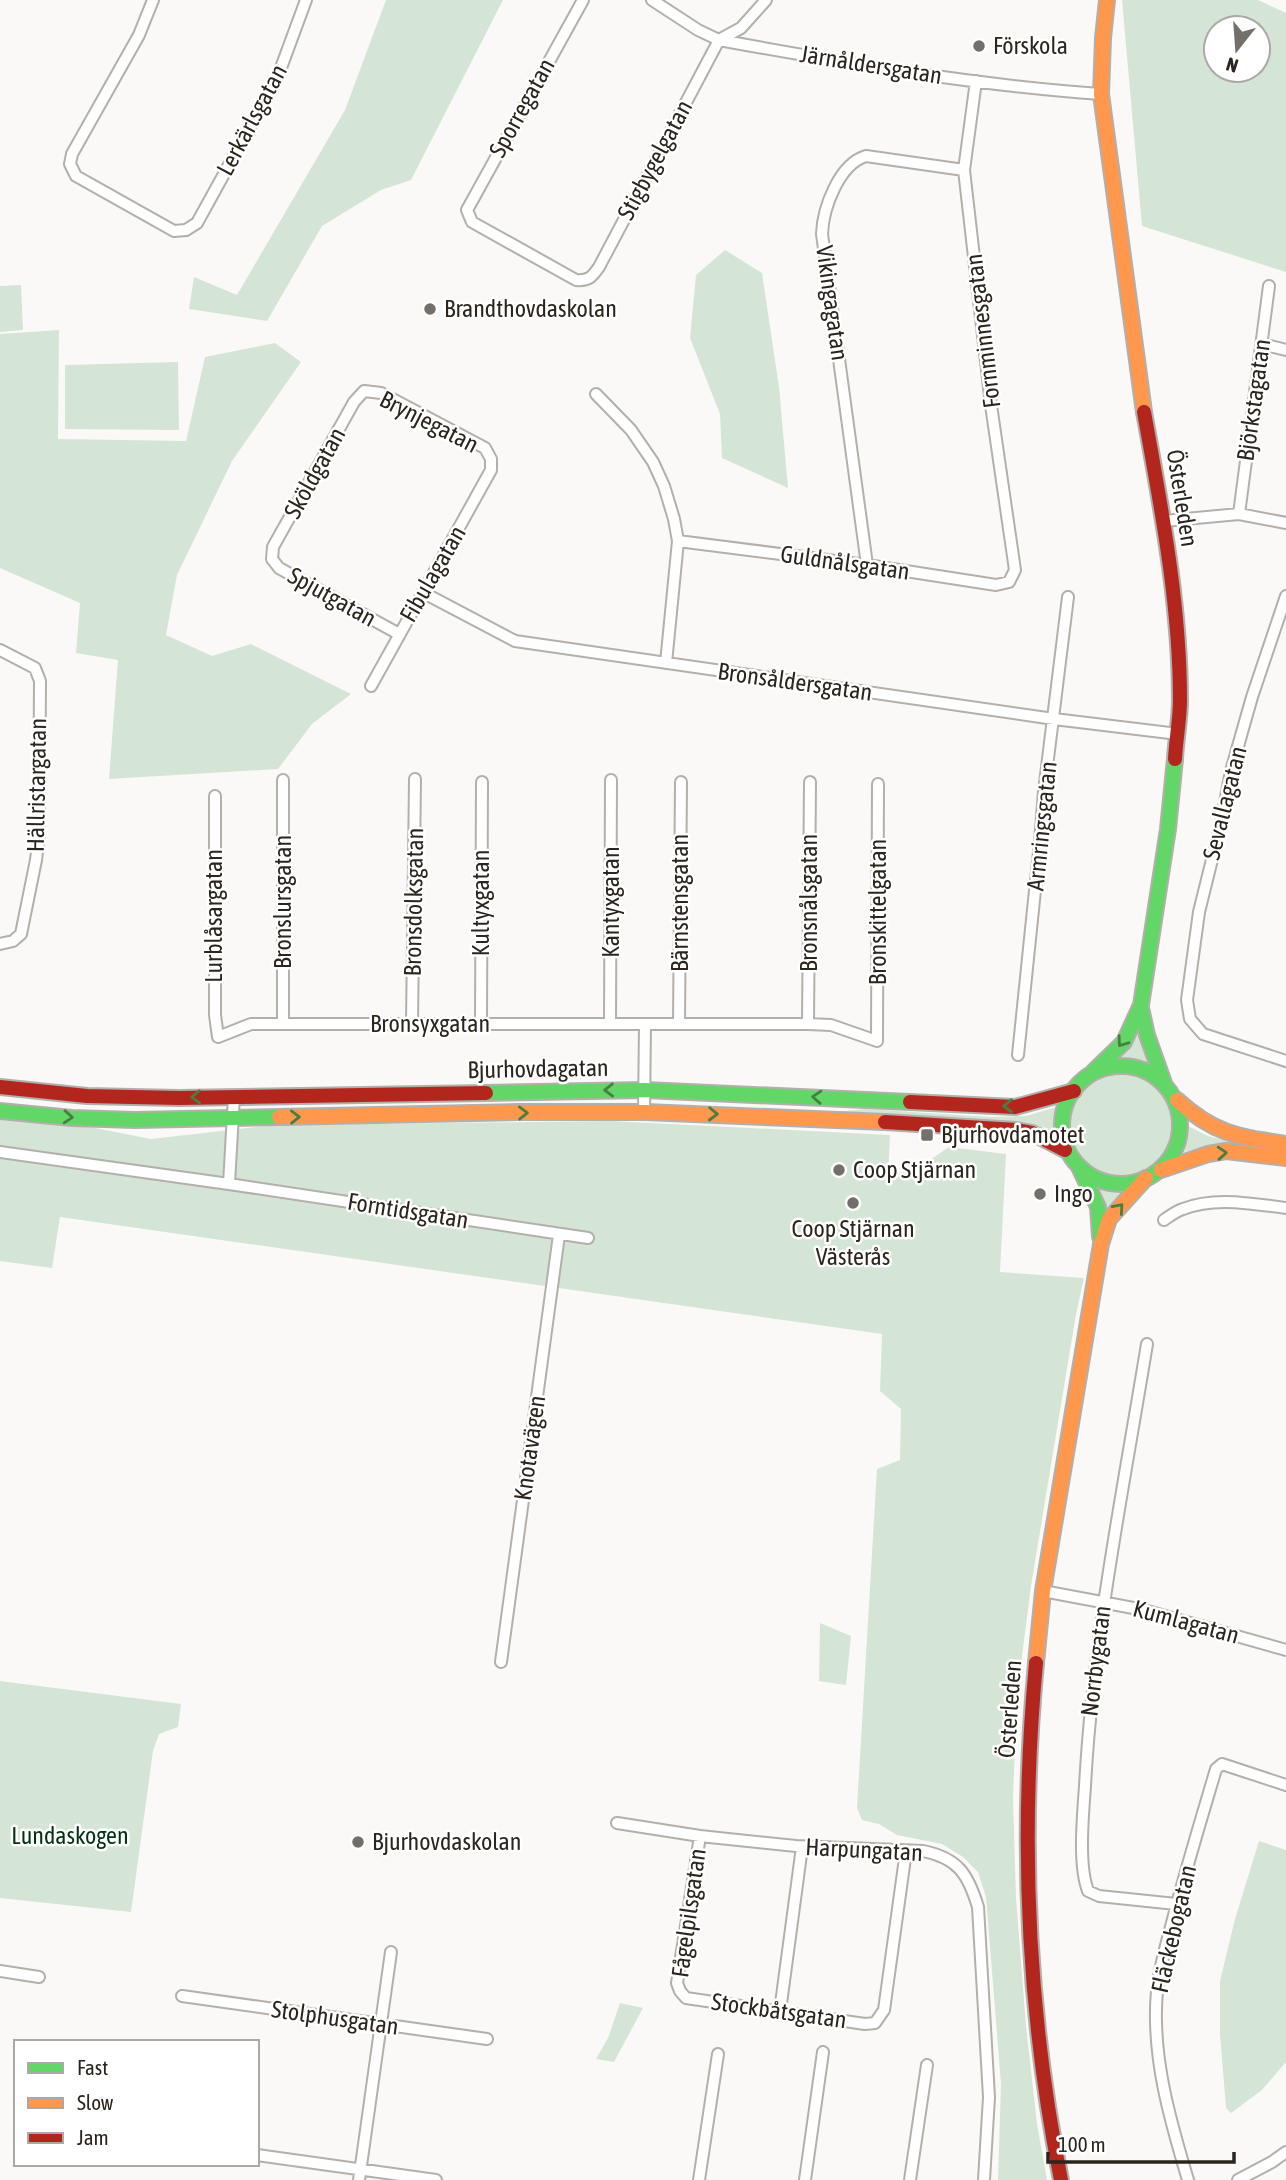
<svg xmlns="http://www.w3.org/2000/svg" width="1286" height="2180" font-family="'Asap Condensed',sans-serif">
<rect width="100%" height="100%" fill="#fbf9f7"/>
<path fill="#d4e5d5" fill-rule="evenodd" d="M 386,0 L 503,0 L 411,180 L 381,190 L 322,226 L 267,321 L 189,309 L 194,277 L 237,295 L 345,110 Z
M 1122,0 L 1258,0 L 1286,13 L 1286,272 L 1142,226 ZM 1216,28 L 1258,28 L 1258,70 L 1216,70 Z
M 725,250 L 762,273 L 779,387 L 788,488 L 722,458 L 720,414 L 690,338 L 696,275 Z
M 21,285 L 23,330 L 0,332 L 0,286 Z
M 59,330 L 58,439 L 186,441 L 205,357 L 275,343 L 301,362 L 232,461 L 177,575 L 166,635 L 212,656 L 251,644 L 351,694 L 312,724 L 278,769 L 109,779 L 118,660 L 76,653 L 80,603 L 0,568 L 0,334 Z
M 178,362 L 179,430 L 65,429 L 65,365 Z
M 1138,1034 L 1150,1066 L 1118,1060 Z
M1070 1126a51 51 0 1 1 102 0a51 51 0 1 1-102 0Z
M 1056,1107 L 1053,1134 L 1036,1128 L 826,1113 L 865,1109 L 991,1117 L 1026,1116 Z
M 0,1118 L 95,1128 L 151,1139 L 273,1125 L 611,1121 L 890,1135 L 888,1177 L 921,1166 L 949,1147 L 1006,1154 L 1000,1272 L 1084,1278 L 1076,1314 L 1031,1586 L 1017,1695 L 1013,1798 L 1016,1898 L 1026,2026 L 1037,2124 L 1047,2180 L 998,2180 L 1001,2084 L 986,1897 L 978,1872 L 963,1857 L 942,1844 L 897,1835 L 879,1824 L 862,1820 L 857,1808 L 877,1469 L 900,1460 L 901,1409 L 880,1391 L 882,1334 L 60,1217 L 52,1268 L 0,1261 Z
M 1188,1126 L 1208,1136 L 1240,1144 L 1207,1146 L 1184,1152 Z
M 1096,1186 L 1124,1192 L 1104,1212 Z
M 820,1623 L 851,1636 L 846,1685 L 819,1681 Z
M 0,1681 L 181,1704 L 178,1727 L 159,1734 L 153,1751 L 131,1912 L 0,1898 Z
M 1259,1841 L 1286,1850 L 1286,2062 L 1262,2090 L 1231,2113 L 1226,2108 L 1220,2034 L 1220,1981 L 1235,1919 Z
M 620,2003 L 643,2008 L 614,2062 L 596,2059 L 608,2038 Z"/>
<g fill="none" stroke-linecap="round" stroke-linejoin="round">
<defs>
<path id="street" d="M 153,0 L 139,35 L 72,154 L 70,164 L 76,176 L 174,231 L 186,230 L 197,223 L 278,76 L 306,0
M 583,0 L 467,210 L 472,222 L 576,280 C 589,281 592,277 599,267 L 719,40 L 741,28 L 766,0
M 652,0 L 698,30 L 719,40 C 845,63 973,85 1101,94
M 1262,344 L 1286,350
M 596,394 L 631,430 L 653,462 L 664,486 L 674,519 L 678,541 L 666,663
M 1239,514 L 1269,286
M 1164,521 L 1239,514 L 1286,523
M 678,541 L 867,565 L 996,585 L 1009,582 L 1015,570 L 991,405 L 964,170 L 976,81
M 867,565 L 822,234 C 823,208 839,164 866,156 L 964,170
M 424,593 L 515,641 L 1054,719 L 1178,734
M 1286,596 L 1252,697 L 1231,771 L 1221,823 L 1199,912 L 1187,1000 L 1190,1019 L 1203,1034 L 1286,1061
M 0,650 L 35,668 L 40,681 L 39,836 L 36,860 L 21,934 L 13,941 L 0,944
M 371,686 L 491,470 L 491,459 L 485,448 L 381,393 L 364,391 L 354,402 L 273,547 L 272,559 L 279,568 L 399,634
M 283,780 L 283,1024
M 215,796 L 215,1015 L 218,1037 L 251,1024 L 808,1024 L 831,1025 L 877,1041 L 878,784
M 412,1024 L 415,779
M 481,1024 L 482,782
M 610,1024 L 611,780
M 679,1024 L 681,782
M 808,1024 L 810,782
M 1018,1055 L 1040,842 L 1044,791 L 1068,597
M 644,1112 L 645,1024
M 0,1152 L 229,1184 L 588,1238
M 229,1184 L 234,1096
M 1164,1220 C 1170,1216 1176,1211 1183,1209 C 1215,1196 1253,1204 1286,1208
M 1147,1344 C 1123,1491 1093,1637 1085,1786 C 1083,1815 1078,1865 1088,1891 L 1099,1896 L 1176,1904
M 1043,1591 L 1144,1610 L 1286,1650
M 501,1662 L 559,1235
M 617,1823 L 700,1836 L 796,1846 L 923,1851 C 958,1858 968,1874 978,1907 L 989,2097 L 984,2180
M 700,1836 L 677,1983 L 680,1991 L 686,1998 L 865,2024 L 875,2023 L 884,2010 L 906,1851
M 0,1971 L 39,1977
M 182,1996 L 487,2039
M 780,2011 L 802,1847
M 257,2155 L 436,2180
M 359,2180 L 391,1952
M 699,2180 L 718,2054
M 805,2180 L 823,2052
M 910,2180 L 927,2065
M 1188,2180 C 1170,2120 1151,2055 1157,1991 C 1159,1968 1166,1946 1172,1923 C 1185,1872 1201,1820 1216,1769 L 1222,1764 L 1286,1785
M 1238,2180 L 1272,2162 L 1286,2152"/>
<path id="fast" d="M 1141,1008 L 1147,1035 L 1164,1083
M1062 1125a59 59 0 1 1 118 0a59 59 0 1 1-118 0Z
M 1093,1072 L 1124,1042 L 1141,1005 L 1168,829 L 1175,759
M 486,1093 L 645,1090 L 910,1102
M 0,1111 L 72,1118 L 135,1120 L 279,1117
M 1079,1167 L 1098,1207 L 1100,1237"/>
<path id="slow" d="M 1107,0 L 1103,38 L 1101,94 L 1144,412
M 1177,1100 C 1214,1134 1238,1137 1286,1144
M 279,1117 L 518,1112 L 645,1112 L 885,1122
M 1161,1170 L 1208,1154 L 1226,1151 L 1286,1158
M 1036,1663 L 1043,1591 L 1101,1244 L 1109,1219 L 1146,1178"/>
<path id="jam" d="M 1144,412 C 1161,507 1180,603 1180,700 C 1180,719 1176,739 1175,759
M 0,1087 L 87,1096 L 179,1098 L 486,1093
M 910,1102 L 1015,1107 L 1074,1091
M 885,1122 L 1016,1130 L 1032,1133 L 1065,1150
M 1036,1663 C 1020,1835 1027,2010 1061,2180"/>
</defs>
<use href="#street" stroke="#b3afab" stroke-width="14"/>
<use href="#fast" stroke="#b3afab" stroke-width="18"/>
<use href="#slow" stroke="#b3afab" stroke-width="18"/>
<use href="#jam" stroke="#b3afab" stroke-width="18"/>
<use href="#street" stroke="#fefefe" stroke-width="10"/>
<use href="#fast" stroke="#63d668" stroke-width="14"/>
<use href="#slow" stroke="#ff974d" stroke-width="14"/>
<use href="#jam" stroke="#b3261e" stroke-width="14"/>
</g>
<defs><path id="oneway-chevron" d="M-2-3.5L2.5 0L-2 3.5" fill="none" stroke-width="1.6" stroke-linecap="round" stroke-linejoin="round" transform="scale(1.75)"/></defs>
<g stroke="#487e42">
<use href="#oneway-chevron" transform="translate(1122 1042) rotate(126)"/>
<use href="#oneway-chevron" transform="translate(609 1090) rotate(179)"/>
<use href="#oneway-chevron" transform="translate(196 1097) rotate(178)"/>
<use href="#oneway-chevron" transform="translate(817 1097) rotate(-176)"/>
<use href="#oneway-chevron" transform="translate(1008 1106) rotate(178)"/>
<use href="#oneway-chevron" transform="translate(523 1113) rotate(-1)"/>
<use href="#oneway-chevron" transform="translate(713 1114) rotate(2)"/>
<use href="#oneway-chevron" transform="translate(68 1117) rotate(4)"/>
<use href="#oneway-chevron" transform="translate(295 1117) rotate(-1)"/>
<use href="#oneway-chevron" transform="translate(1222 1153) rotate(-4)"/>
<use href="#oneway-chevron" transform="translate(1119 1208) rotate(-49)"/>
</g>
<g fill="#746f69" stroke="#fff" stroke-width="2.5">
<circle cx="979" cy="46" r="7"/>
<circle cx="430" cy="309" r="7"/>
<rect x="920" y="1128" width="14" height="14" rx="3.5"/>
<circle cx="839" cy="1170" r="7"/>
<circle cx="1040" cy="1194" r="7"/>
<circle cx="853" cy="1203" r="7"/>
<circle cx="358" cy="1842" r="7"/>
</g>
<g text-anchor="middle" stroke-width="5" stroke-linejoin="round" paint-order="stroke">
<g font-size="24" fill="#2c251d" stroke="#fff" text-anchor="start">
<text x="993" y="54">Förskola</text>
<text x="444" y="317">Brandthovdaskolan</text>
<text x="941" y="1143">Bjurhovdamotet</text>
<text x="853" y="1178">Coop Stjärnan</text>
<text x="1054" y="1202">Ingo</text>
<text x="853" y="1237" text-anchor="middle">Coop Stjärnan<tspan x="853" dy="28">Västerås</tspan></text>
<text x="372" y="1850">Bjurhovdaskolan</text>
</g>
<g font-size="24" fill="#2c251d" stroke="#fff">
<text transform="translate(871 65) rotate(9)" y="8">Järnåldersgatan</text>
<text transform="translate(522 108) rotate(-61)" y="8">Sporregatan</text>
<text transform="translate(252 120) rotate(-62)" y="8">Lerkärlsgatan</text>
<text transform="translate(655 160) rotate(-62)" y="8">Stigbygelgatan</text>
<text transform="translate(832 303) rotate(82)" y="8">Vikingagatan</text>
<text transform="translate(983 331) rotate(-97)" y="8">Fornminnesgatan</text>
<text transform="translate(1254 400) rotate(-82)" y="8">Björkstagatan</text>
<text transform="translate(429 422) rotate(27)" y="8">Brynjegatan</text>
<text transform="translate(315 473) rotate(-61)" y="8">Sköldgatan</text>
<text transform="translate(1182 498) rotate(81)" y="8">Österleden</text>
<text transform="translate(845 563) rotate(8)" y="8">Guldnålsgatan</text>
<text transform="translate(433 574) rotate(-60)" y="8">Fibulagatan</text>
<text transform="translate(332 597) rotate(29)" y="8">Spjutgatan</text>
<text transform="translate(795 682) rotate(8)" y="8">Bronsåldersgatan</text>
<text transform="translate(37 785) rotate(-89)" y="8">Hällristargatan</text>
<text transform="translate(1225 803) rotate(-76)" y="8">Sevallagatan</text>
<text transform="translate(1042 826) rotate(-84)" y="8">Armringsgatan</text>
<text transform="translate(283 902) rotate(-90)" y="8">Bronslursgatan</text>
<text transform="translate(414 902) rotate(-89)" y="8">Bronsdolksgatan</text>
<text transform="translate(611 902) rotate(-90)" y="8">Kantyxgatan</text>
<text transform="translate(481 903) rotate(-90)" y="8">Kultyxgatan</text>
<text transform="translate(680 903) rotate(-90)" y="8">Bärnstensgatan</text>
<text transform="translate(809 903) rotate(-90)" y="8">Bronsnålsgatan</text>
<text transform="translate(878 912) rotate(-90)" y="8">Bronskittelgatan</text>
<text transform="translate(214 916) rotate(-90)" y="8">Lurblåsargatan</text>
<text x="430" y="1032">Bronsyxgatan</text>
<text transform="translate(538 1069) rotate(-1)" y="8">Bjurhovdagatan</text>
<text transform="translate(408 1211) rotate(9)" y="8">Forntidsgatan</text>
<text transform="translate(530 1448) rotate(-82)" y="8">Knotavägen</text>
<text transform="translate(1186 1622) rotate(15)" y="8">Kumlagatan</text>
<text transform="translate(1096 1661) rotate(-83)" y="8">Norrbygatan</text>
<text transform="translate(1010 1709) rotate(-86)" y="8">Österleden</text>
<text transform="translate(864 1850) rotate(3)" y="8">Harpungatan</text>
<text transform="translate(689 1913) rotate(-82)" y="8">Fågelpilsgatan</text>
<text transform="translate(1174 1929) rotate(-77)" y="8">Fläckebogatan</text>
<text transform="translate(779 2011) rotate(8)" y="8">Stockbåtsgatan</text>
<text transform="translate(335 2018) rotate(8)" y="8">Stolphusgatan</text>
</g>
<g font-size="24" fill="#003312" stroke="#fff">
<text x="70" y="1844">Lundaskogen</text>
</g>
</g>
<rect x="14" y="2040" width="245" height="126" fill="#ffffff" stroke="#aba8a5" stroke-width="2"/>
<rect x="28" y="2063" width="35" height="10" fill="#63d668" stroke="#aba8a5" stroke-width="2"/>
<text x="77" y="2075" font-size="21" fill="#2c251d">Fast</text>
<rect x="28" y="2098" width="35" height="10" fill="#ff974d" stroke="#aba8a5" stroke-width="2"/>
<text x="77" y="2110" font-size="21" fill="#2c251d">Slow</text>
<rect x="28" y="2133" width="35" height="10" fill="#b3261e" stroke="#aba8a5" stroke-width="2"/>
<text x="77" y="2145" font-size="21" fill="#2c251d">Jam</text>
<g transform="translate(1237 49) rotate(197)"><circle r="33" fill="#ffffff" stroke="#aba8a5" stroke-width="2"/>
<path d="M0-5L12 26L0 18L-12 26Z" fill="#746f69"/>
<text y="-10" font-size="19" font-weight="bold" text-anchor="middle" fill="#2c251d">N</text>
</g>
<path d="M1048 2152v10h186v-10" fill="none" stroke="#2c251d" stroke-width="3.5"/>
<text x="1058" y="2152" font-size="21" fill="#2c251d" stroke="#ffffff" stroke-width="5" paint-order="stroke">100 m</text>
</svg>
